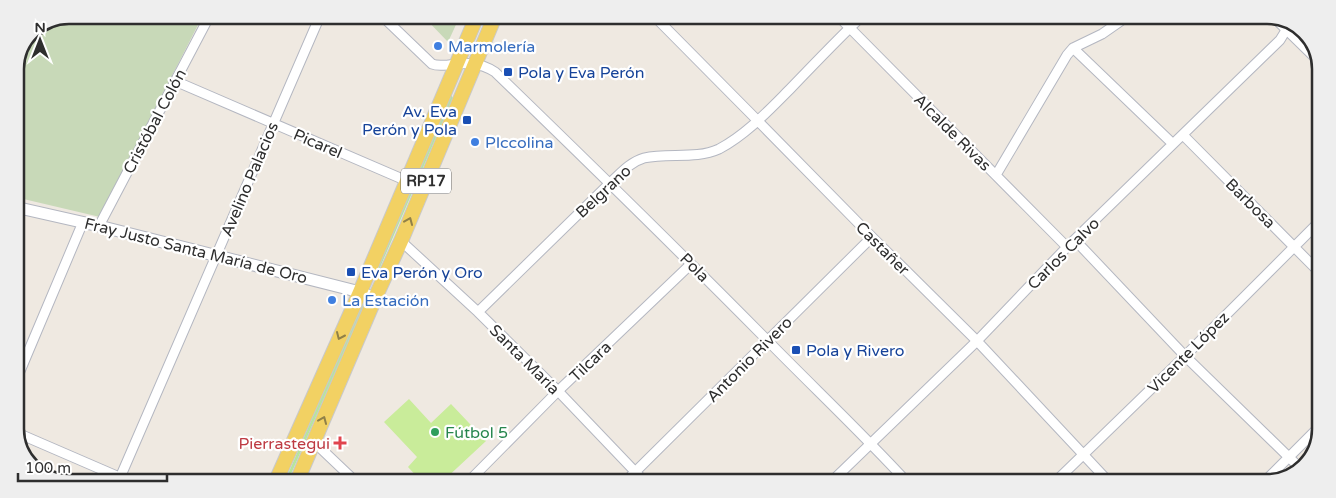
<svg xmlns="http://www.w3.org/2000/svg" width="1336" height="498" font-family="'Varela Round',sans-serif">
<rect width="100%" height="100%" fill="#efe9e1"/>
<path fill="#b6e59e" d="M 451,95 L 453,98 L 375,279 L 373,278 Z
M 362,303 L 365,304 L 288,481 L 285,481 Z"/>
<path fill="#c8d9b8" d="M 69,15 L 203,15 L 100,217 L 15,197 L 15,66 L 31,31 Z
M 423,16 L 460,16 L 448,42 Z"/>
<path fill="#c9ec9a" d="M 409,399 L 431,423 L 451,404 L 486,441 L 443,481 L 421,481 L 408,467 L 417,457 L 384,422 Z"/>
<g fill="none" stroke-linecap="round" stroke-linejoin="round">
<defs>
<path id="minor" d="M 382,16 L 432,64 C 437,66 442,65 448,65 C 466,63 478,61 495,72 C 586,160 677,249 766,339 C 813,387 862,433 907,482
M 654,16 L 758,121 L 872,237 L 977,341 L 1110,483
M 839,17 L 1067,247
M 1073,48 L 1173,144
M 175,81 L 407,181
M 1183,135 L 1319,272
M 996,175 L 1067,55 L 1073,48 L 1102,34 L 1125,18
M 99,226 L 210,15
M 1075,240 L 1185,356 L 1301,469
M 401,241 L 478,312 L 558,391 L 644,481
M 478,312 L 610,183 C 620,174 630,162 644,158 C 668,152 695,160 719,149 C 747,134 769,110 791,88 C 814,64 837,40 861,17
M 15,383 L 83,222
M 15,432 L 126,480
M 314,442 L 355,481
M 119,480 L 320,16
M 469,481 L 558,391 L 691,264
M 626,481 L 872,237
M 831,482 L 977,341 L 1067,247 L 1280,40 L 1291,22
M 1055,482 L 1185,356 L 1320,221
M 1263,483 L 1318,428"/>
<path id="tertiary" d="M 1276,18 L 1320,61
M 15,207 L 99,226 L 360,292 L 375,298"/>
<path id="primary" d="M 276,481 L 360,292 L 477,16
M 297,481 L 375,298 L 401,241 L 495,16"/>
</defs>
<use href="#minor" stroke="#b4b7c1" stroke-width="11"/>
<use href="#tertiary" stroke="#b4b7c1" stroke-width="13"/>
<use href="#primary" stroke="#c9c9c9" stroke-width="16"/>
<use href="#minor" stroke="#fff" stroke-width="9"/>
<use href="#tertiary" stroke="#fff" stroke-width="11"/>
<use href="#primary" stroke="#f2d163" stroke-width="14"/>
</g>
<defs><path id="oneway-chevron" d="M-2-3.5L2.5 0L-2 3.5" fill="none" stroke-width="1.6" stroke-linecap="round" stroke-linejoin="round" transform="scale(1.25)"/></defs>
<g stroke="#908048">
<use href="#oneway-chevron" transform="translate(409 221) rotate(-67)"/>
<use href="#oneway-chevron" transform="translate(340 336) rotate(114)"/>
<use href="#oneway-chevron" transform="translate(323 420) rotate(-67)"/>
</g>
<g fill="#3f7fe0" stroke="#fff" stroke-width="2">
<circle cx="438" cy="46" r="5"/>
<circle cx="475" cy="142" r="5"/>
<circle cx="332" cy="300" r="5"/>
</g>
<g fill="#1a4fb4" stroke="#fff" stroke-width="2">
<rect x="503" y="67" width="10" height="10" rx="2.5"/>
<rect x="462" y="115" width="10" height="10" rx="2.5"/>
<rect x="346" y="267" width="10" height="10" rx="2.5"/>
<rect x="791" y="345" width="10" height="10" rx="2.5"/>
</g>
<circle fill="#2e9e5b" stroke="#fff" stroke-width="2" cx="435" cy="432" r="5"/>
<path fill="#e0444e" stroke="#fff" stroke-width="2" d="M337.5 435.5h5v5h5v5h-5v5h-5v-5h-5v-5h5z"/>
<g text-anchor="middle" stroke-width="4.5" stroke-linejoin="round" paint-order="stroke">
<rect fill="#fff" stroke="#6d6d6d" stroke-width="1" x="401" y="168.5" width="50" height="25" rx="4"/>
<g font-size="15" font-weight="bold" fill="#2e2e2e">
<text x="426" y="186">RP17</text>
</g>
<g font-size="16" fill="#366cbe" stroke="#fff" text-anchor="start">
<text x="448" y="52">Marmolería</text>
<text x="485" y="148">PIccolina</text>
<text x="342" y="306">La Estación</text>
</g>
<g font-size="16" fill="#164399" stroke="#fff" text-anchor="start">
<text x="518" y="78">Pola y Eva Perón</text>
<text x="457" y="117" text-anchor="end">Av. Eva<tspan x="457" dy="18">Perón y Pola</tspan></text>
<text x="361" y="278">Eva Perón y Oro</text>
<text x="806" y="356">Pola y Rivero</text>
</g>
<g font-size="16" fill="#2e2e2e" stroke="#fff">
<text transform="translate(154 121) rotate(-62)" y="6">Cristóbal Colón</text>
<text transform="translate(953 132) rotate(45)" y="6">Alcalde Rivas</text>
<text transform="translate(318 143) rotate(23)" y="6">Picarel</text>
<text transform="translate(249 179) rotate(-67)" y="6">Avelino Palacios</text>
<text transform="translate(603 191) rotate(-43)" y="6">Belgrano</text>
<text transform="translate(1251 203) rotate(45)" y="6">Barbosa</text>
<text transform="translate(883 248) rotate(45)" y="6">Castañer</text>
<text transform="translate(196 250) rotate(14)" y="6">Fray Justo Santa María de Oro</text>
<text transform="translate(1063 253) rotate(-45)" y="6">Carlos Calvo</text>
<text transform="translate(695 267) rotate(45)" y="6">Pola</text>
<text transform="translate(1188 352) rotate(-45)" y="6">Vicente López</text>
<text transform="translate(525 359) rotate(45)" y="6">Santa María</text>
<text transform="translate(749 359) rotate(-45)" y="6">Antonio Rivero</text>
<text transform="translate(590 361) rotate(-44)" y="6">Tilcara</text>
</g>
<g font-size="16" fill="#27864d" stroke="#fff" text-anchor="start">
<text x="445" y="438">Fútbol 5</text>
</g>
<g font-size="16" fill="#be3a42" stroke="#fff" text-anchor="end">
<text x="330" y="449">Pierrastegui</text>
</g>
</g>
<path d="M0 0H1336V498H0ZM69 24H1267A45 45 0 0 1 1312 69V429A45 45 0 0 1 1267 474H69A45 45 0 0 1 24 429V69A45 45 0 0 1 69 24Z" fill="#eee" fill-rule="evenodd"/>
<path fill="none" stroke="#2e2e2e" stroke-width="2.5" d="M69 24H1267A45 45 0 0 1 1312 69V429A45 45 0 0 1 1267 474H69A45 45 0 0 1 24 429V69A45 45 0 0 1 69 24Z"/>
<g transform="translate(40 40)" stroke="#ffffff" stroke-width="4" paint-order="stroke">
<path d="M0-4L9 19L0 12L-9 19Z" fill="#2e2e2e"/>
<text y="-8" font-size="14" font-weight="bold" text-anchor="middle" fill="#2e2e2e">N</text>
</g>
<path d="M18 473v8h149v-8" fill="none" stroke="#2e2e2e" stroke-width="2.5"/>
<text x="25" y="473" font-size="15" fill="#2e2e2e" stroke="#ffffff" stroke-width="4" paint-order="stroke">100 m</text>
</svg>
